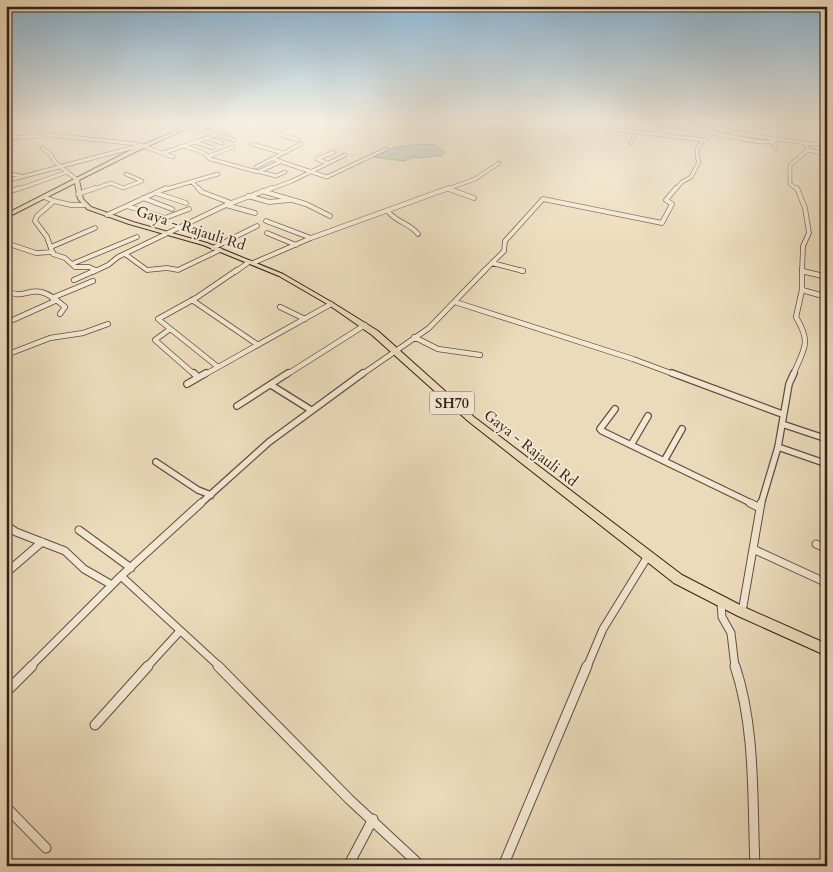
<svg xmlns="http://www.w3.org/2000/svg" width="833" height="872" font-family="Cardo,serif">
<rect width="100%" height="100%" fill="#ecdbbb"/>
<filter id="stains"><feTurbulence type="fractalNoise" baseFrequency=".004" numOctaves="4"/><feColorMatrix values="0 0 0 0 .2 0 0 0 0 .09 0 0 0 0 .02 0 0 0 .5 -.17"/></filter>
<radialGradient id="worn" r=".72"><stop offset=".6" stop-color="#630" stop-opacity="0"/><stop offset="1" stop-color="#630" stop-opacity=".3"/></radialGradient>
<path fill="#9fb8bc" stroke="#747b7a" d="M 434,144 L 444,152 L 442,156 C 431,155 424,159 413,157 L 404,161 L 374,157 C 391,144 413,145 434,144 Z"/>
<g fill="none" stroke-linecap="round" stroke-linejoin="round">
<defs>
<path id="minor-far5" d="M 223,124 L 241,127
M 286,124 L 291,125 L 275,133 L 298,140
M 666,124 L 711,134 C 701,143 693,147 699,162 L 691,177 L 682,182 L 675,190
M 697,124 L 754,136 L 827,146
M 754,124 L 756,127
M 775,124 L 780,124
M 191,126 L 234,140
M 767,126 L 768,124
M 610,129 L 704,140
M 36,130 L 49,135 L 137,144
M 351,131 L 366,124
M 368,131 L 382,124
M 710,133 L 761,142 L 774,142
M 658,134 L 660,126
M 6,138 L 44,136
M 207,138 L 222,143
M 772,139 L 776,149
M 195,142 L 213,148
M 631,143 L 637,132
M 252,144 L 283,153
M 6,145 L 17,142
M 143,146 L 173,157
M 184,146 L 204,153 L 210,159 L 258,172 L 280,162
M 42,148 L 51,155 L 55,162 L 77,180
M 808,150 L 827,154
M 163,153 L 218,134
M 207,157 L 233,147
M 273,159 L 327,177 L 386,149
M 327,163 L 317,159 L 334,152
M 256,167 L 301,144
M 261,172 L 276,176 L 285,172
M 6,173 L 21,176
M 6,181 L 142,145
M 192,182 L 200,190
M 16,190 L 67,172
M 91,190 L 111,183 L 123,188 L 142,181 L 126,174
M 163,190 L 218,174
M 268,190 L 292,181 L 345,155
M 445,190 L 475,179 L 499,163
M 798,190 L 790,184 L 790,165 L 808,150 L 805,143"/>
<path id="minor-far4" d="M 198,188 L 202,192 L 231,203
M 797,188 L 805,208 L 809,233 L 803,246 L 802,272
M 449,189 L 474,198
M 262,191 L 306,204 L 330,216
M 6,193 L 19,188
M 156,193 L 186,203
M 78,194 L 95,188
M 248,196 L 269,202 L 290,200
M 44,197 L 54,201 L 37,216 L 35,221 L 47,237 L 53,254 L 65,258 L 75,267 L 89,267 L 96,270
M 143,198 L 172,209
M 54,201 L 71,205 L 85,205
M 226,205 L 255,213
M 127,206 L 165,218 L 189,209
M 388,211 C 395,222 410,223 418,234
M 107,215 L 166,188
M 266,221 L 311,238
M 267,233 L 296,245
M 6,243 L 36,253 L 53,252
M 51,247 L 95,228
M 213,248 L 257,226
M 125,254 L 147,270 L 167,268 L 178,270 L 220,250
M 253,263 L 311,238 L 449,188
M 492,263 L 523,271
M 72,264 L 137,237
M 802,271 L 805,272
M 93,272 L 108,265 L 118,257 L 226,205 L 272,188
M 235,272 L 249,262
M 483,272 L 504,251 L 505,241 L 543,199 L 662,223 L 672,204 L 666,200 L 676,188"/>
<path id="minor-far3" d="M 520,270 L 523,271
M 802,271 L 827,277
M 74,280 L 96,270
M 6,290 C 22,300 27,289 41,292 C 50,294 58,301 65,307 L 60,314
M 802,290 L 827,297
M 52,298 L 93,281
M 192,300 L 258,345
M 455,302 L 633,359 L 676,375
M 280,307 L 305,319
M 6,323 L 55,301
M 170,329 L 155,340 L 195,375
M 414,337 L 438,349 L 480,355
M 6,355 L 50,338 L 83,333 L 108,324
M 218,367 L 158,319 L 196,298 L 237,270
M 204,375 L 331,304
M 286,375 L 365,325
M 361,375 L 429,328 L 485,270
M 793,375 C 804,348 812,344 796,317 L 802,290 L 802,270"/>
<path id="minor-far2" d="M 194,373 L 198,377
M 672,373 L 782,414
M 187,384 L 206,373
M 271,385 L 311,410
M 237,406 L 288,373
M 615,409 L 600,429 L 602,431 L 753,504
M 782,424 L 827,439
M 631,445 L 648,416
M 778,447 L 827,464
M 664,461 L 682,429
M 156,462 L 198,490 L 211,495
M 200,504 L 269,442 L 363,373
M 761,504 L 778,447 L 789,384 L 794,373"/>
<path id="minor-far1" d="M 750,503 L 760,508
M 6,525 L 16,532 L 65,551 L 84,569 L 112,585
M 79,530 L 131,568
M 816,544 L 827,549
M 753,549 L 827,583
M 6,573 L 42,542
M 121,576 L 220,667
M 721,603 L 722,617 L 731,633 L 735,667
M 742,612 L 761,503
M 30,667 L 121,576 L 201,503
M 147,667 L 180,631
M 587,667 L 603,629 L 648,556"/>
<path id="minor" d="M 218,666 L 350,800 L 421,866
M 735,666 C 756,729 752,801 755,866
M 6,692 L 32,666
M 95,725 L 148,666
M 6,807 L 46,848
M 348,866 L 373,819
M 503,866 L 587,666"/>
<path id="primary" d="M 192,124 L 197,124 L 133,153 L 79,180 L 83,199 L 91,207 L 133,222 L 207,243 L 283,274 L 333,303 L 378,331 L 474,417 L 682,575 L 746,608 L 827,644 L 827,656 L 738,616 L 674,583 L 468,421 L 372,335 L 329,305 L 279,276 L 203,245 L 129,224 L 87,209 L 78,199 L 75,183 L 6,218 L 6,214 L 129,151 Z"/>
</defs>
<use href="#minor-far5" stroke="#614e40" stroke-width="4.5"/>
<use href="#minor-far4" stroke="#614e40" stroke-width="5.5"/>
<use href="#minor-far3" stroke="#614e40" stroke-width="6"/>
<use href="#minor-far2" stroke="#614e40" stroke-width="8"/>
<use href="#minor-far1" stroke="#614e40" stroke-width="9"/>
<use href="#minor" stroke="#614e40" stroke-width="11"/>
<use href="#primary" stroke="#331f17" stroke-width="2"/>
<use href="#minor-far5" stroke="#f3e8d3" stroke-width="3"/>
<use href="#minor-far4" stroke="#f3e8d3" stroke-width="4"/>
<use href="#minor-far3" stroke="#f3e8d3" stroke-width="4.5"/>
<use href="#minor-far2" stroke="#f3e8d3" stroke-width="5.5"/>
<use href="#minor-far1" stroke="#f3e8d3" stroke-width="7"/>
<use href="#minor" stroke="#f3e8d3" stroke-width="9"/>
<use href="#primary" fill="#ecdbbb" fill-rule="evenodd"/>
</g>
<linearGradient id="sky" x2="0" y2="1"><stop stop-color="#8bb6d6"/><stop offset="0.5" stop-color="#f6efe0"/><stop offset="1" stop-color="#f6efe0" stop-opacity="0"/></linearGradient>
<rect width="833" height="246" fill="url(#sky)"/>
<g text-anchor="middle" stroke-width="4" stroke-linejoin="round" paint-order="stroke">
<rect fill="#f3e8d3" stroke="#6d5b4f" stroke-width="1" x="429.5" y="391.5" width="45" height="23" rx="4"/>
<g font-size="14" font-weight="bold" fill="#331f17">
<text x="452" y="408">SH70</text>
</g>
<g font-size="15" fill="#331f17" stroke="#f3e8d3">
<text transform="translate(191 228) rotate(18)" y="5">Gaya - Rajauli Rd</text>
<text transform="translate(531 448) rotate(38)" y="5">Gaya - Rajauli Rd</text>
</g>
</g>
<rect width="833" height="872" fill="none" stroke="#ecdbbb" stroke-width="25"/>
<rect x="8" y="8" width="818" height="857" fill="none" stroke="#331f17" stroke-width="2.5"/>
<rect x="12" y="12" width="808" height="847" fill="none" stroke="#331f17"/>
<rect width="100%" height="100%" filter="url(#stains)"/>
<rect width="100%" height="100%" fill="url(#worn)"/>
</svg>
